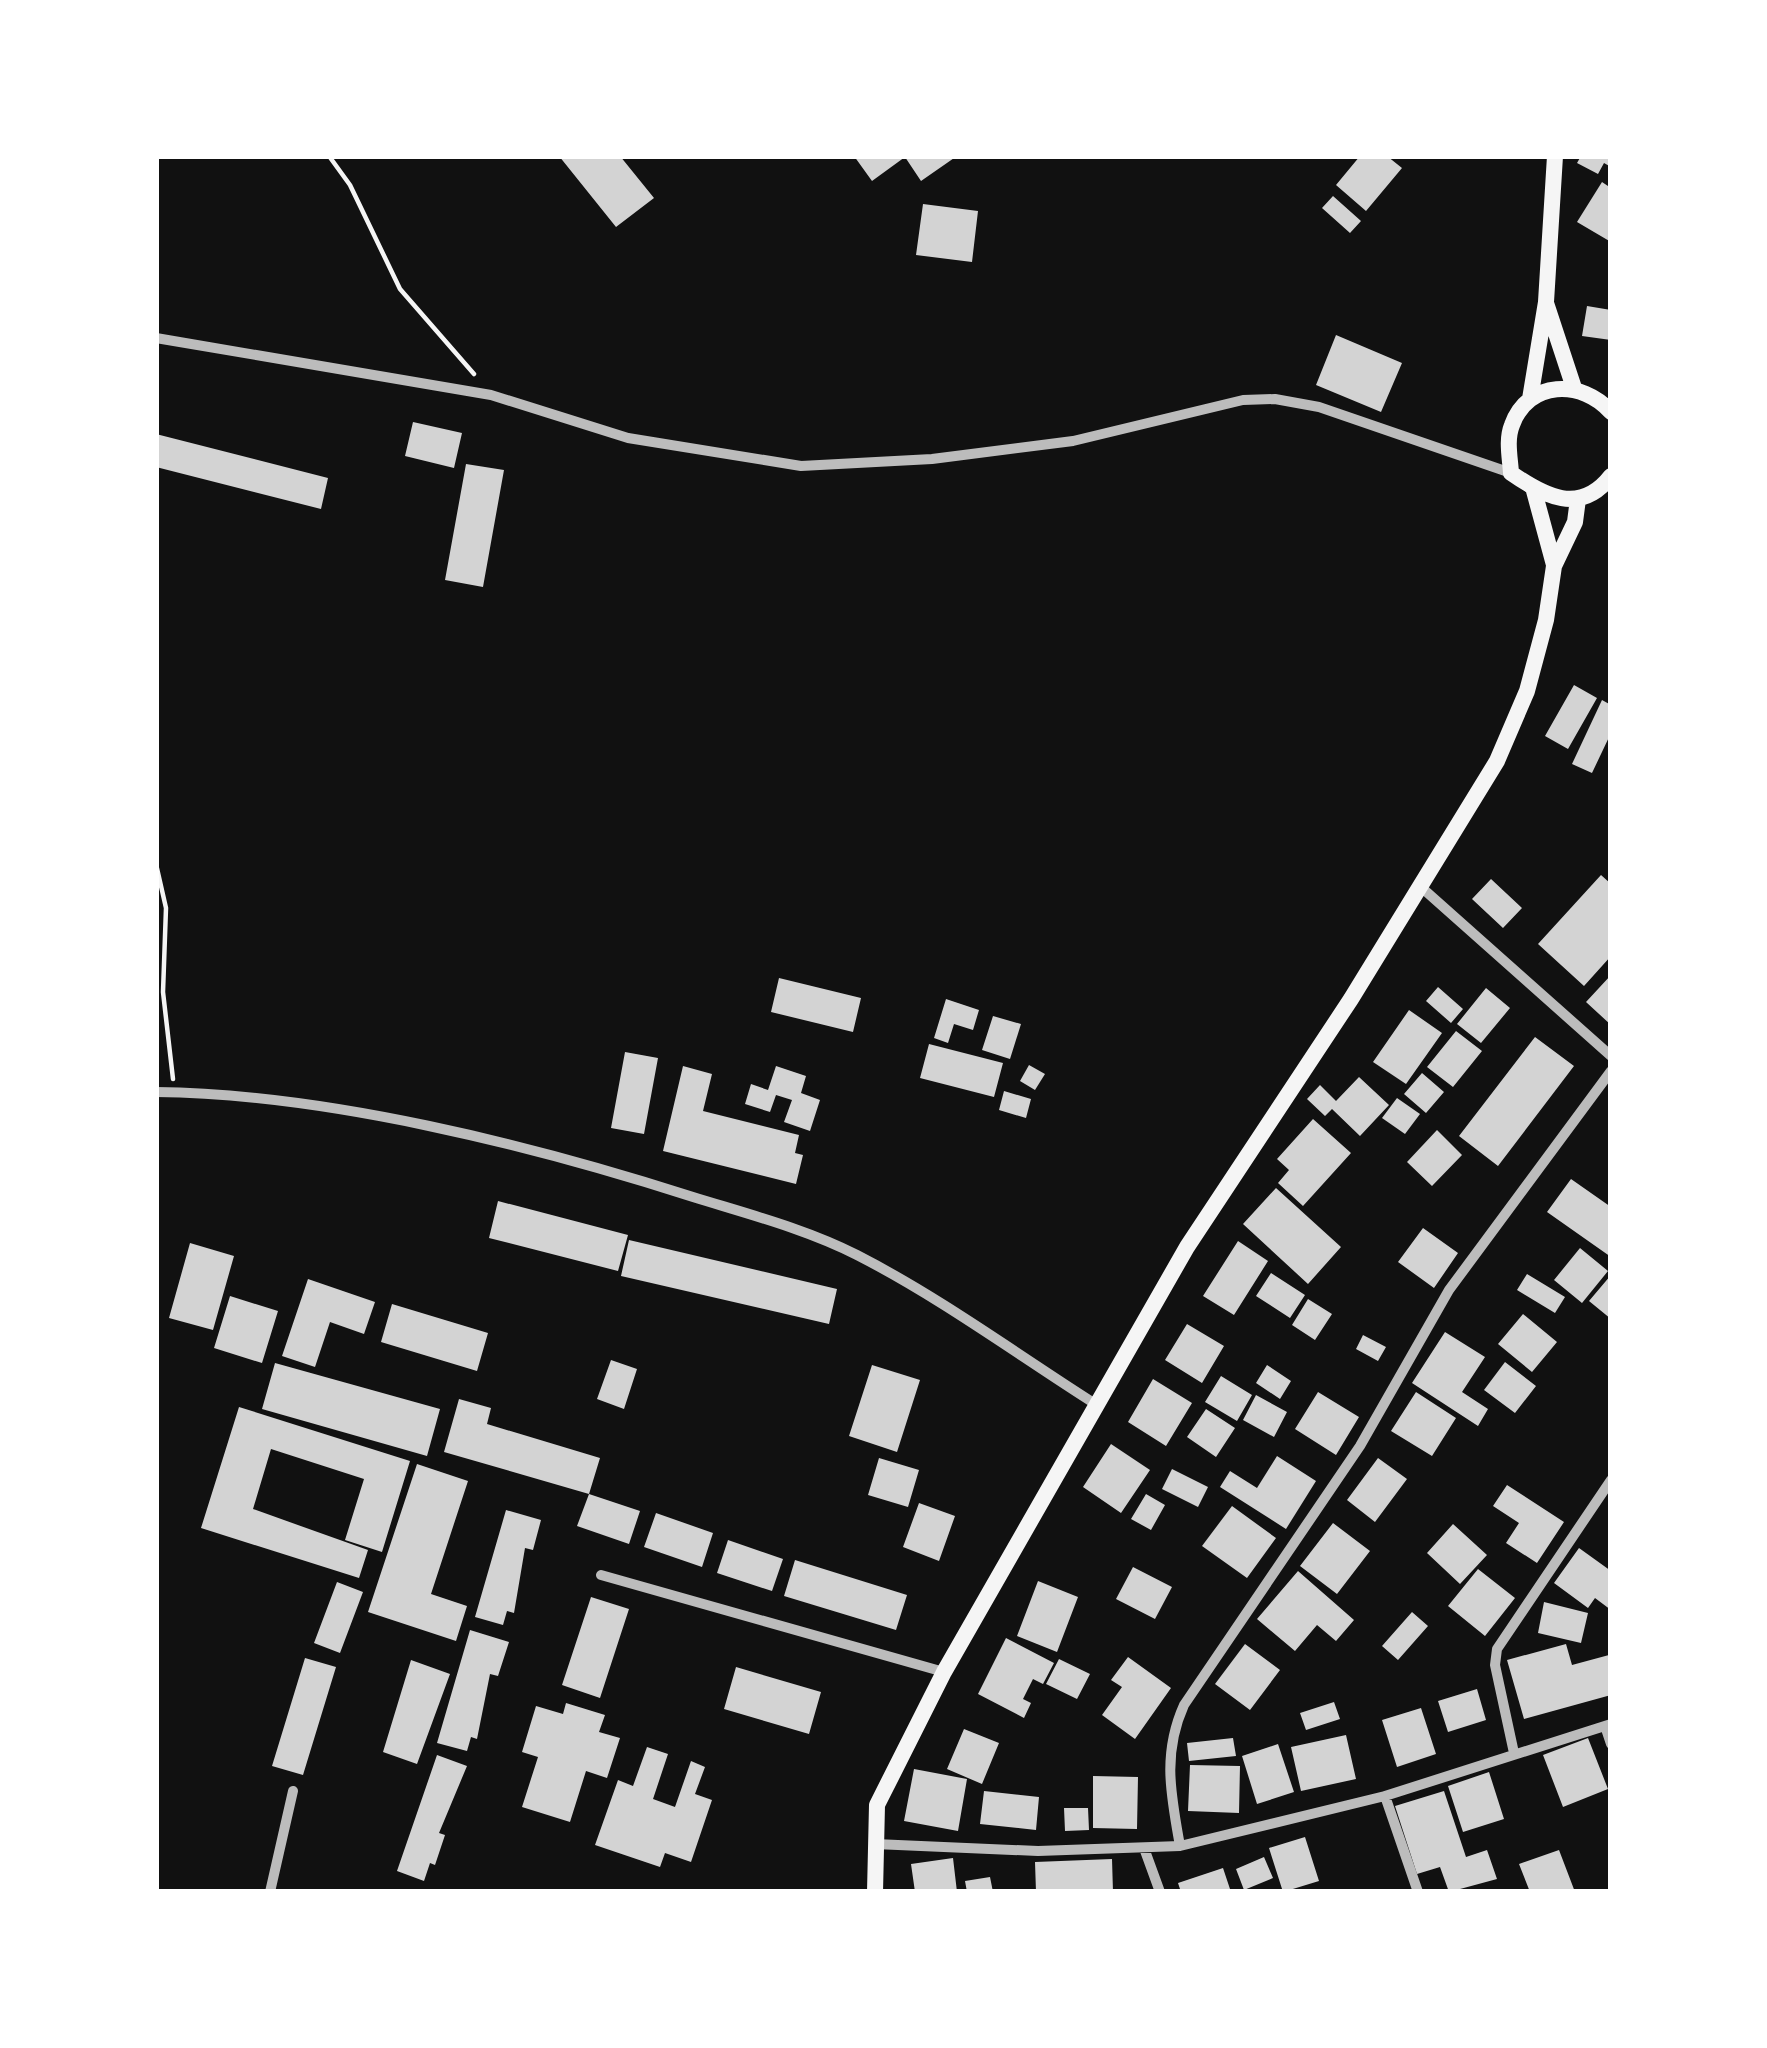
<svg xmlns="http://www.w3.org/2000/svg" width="1767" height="2048" font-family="Inter,sans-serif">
<rect width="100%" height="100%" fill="#111"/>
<path fill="#d3d3d3" d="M 559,156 L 620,156 L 654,198 L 616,227 Z
M 854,156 L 957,156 L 921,181 L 905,157 L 872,181 Z
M 1360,156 L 1387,156 L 1402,168 L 1366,211 L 1336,185 Z
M 1581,156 L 1611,156 L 1611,167 L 1604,163 L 1598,174 L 1577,163 Z
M 1602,182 L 1611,188 L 1611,242 L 1577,222 Z
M 1333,196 L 1361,221 L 1350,233 L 1322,208 Z
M 923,204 L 978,211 L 972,262 L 916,255 Z
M 1587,306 L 1611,310 L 1611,340 L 1582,336 Z
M 1336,335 L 1402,363 L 1381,412 L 1316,385 Z
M 413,422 L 462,433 L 454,468 L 405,456 Z
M 156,434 L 328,478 L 321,509 L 156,467 Z
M 466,464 L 504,470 L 483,587 L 445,580 Z
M 1574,685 L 1597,698 L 1568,749 L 1545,736 Z
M 1602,700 L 1611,705 L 1611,733 L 1592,773 L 1572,764 Z
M 1601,875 L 1611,884 L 1611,956 L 1584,986 L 1538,944 Z
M 1491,879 L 1522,908 L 1503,928 L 1472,899 Z
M 1611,975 L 1611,1025 L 1586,1002 Z
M 779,978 L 861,998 L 853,1032 L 771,1012 Z
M 1438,987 L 1463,1009 L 1451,1023 L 1426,1001 Z
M 1486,988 L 1510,1008 L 1481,1043 L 1457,1024 Z
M 946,999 L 979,1010 L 973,1030 L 954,1024 L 948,1043 L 934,1038 Z
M 1409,1010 L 1442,1033 L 1406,1084 L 1373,1062 Z
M 993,1016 L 1021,1024 L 1010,1059 L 982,1050 Z
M 1456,1031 L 1482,1051 L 1453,1087 L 1427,1067 Z
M 1535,1037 L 1574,1066 L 1498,1166 L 1459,1136 Z
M 929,1044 L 1003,1063 L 994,1097 L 920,1078 Z
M 625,1052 L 658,1058 L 644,1134 L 611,1128 Z
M 1029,1065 L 1045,1074 L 1035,1090 L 1020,1081 Z
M 683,1066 L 712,1074 L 703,1111 L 799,1135 L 795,1153 L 803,1155 L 796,1184 L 663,1151 Z
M 776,1066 L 806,1076 L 801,1093 L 820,1100 L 810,1131 L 784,1122 L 792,1100 L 776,1095 L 770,1112 L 745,1104 L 751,1084 L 768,1090 Z
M 1422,1073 L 1444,1092 L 1426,1113 L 1404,1094 Z
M 1359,1077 L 1389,1105 L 1360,1136 L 1332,1109 L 1325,1116 L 1307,1099 L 1320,1085 L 1336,1101 Z
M 1004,1091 L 1031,1099 L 1026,1118 L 999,1110 Z
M 1397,1098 L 1420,1114 L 1405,1134 L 1382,1118 Z
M 1313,1119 L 1351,1153 L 1303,1206 L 1278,1183 L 1289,1170 L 1277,1159 Z
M 1437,1130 L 1462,1155 L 1432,1186 L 1407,1162 Z
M 1571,1179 L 1611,1207 L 1611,1257 L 1547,1212 Z
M 1276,1188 L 1341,1247 L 1308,1284 L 1243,1224 Z
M 498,1201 L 628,1235 L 618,1271 L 489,1238 Z
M 1423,1228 L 1458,1253 L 1434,1288 L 1398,1262 Z
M 629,1240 L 837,1289 L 829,1324 L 621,1276 Z
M 1238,1241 L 1268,1261 L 1234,1315 L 1203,1296 Z
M 190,1243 L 234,1256 L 213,1330 L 169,1318 Z
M 1580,1248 L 1608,1271 L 1582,1303 L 1554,1280 Z
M 1271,1273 L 1305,1295 L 1290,1318 L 1256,1296 Z
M 1527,1274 L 1565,1297 L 1555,1313 L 1517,1290 Z
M 1611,1275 L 1611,1319 L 1589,1301 Z
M 308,1279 L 375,1302 L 364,1334 L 330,1322 L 315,1367 L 282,1356 Z
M 230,1296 L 278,1311 L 262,1363 L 214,1348 Z
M 1308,1299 L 1332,1314 L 1315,1340 L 1292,1325 Z
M 392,1304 L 488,1333 L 477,1371 L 381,1342 Z
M 1523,1314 L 1557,1342 L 1532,1372 L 1498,1344 Z
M 1187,1324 L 1224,1346 L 1202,1383 L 1165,1360 Z
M 1445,1332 L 1485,1357 L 1462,1392 L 1488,1409 L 1478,1426 L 1412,1383 Z
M 1363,1335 L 1386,1347 L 1378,1361 L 1356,1349 Z
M 611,1360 L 637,1369 L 624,1409 L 597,1399 Z
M 1505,1362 L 1536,1386 L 1515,1413 L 1484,1390 Z
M 275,1363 L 440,1409 L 427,1456 L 262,1409 Z
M 872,1365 L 920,1380 L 897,1452 L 849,1436 Z
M 1267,1365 L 1291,1381 L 1280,1399 L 1256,1383 Z
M 1221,1376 L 1252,1395 L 1237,1421 L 1205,1402 Z
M 1153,1379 L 1192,1403 L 1166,1446 L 1128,1422 Z
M 1318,1392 L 1359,1417 L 1336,1455 L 1295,1429 Z
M 1416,1392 L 1456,1418 L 1432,1456 L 1391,1431 Z
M 1256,1395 L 1287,1412 L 1274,1437 L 1243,1420 Z
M 459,1399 L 491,1408 L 487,1424 L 600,1458 L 589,1494 L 444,1452 Z
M 239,1407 L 410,1461 L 382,1552 L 345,1540 L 364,1479 L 271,1449 L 253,1509 L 368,1550 L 359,1578 L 201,1528 Z
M 1206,1409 L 1235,1428 L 1216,1457 L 1187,1437 Z
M 1111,1444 L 1150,1470 L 1121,1513 L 1083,1487 Z
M 1277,1456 L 1316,1481 L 1286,1529 L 1220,1487 L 1230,1471 L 1257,1488 Z
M 879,1458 L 919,1470 L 908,1507 L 868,1495 Z
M 1378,1458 L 1407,1479 L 1375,1522 L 1347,1500 Z
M 417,1464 L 468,1481 L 431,1594 L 467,1606 L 456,1641 L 368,1612 Z
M 1172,1469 L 1208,1487 L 1198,1507 L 1162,1489 Z
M 1507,1485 L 1564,1522 L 1537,1563 L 1506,1543 L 1519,1523 L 1493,1506 Z
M 589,1494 L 640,1511 L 629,1544 L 577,1526 Z
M 1146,1494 L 1165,1505 L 1151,1530 L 1131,1519 Z
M 919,1503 L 955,1516 L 939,1561 L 903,1547 Z
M 1232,1506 L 1276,1538 L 1247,1578 L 1202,1546 Z
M 506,1510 L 541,1520 L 533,1550 L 525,1548 L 514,1613 L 507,1611 L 503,1625 L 475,1617 Z
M 656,1513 L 713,1533 L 702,1567 L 644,1547 Z
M 1333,1523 L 1370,1551 L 1337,1594 L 1300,1566 Z
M 1453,1524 L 1487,1555 L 1460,1584 L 1427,1553 Z
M 728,1540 L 783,1559 L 772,1591 L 717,1573 Z
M 1579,1548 L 1611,1571 L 1611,1610 L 1595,1598 L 1588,1608 L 1554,1583 Z
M 795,1560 L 907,1595 L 896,1630 L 784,1596 Z
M 1133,1567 L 1172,1587 L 1155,1619 L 1116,1599 Z
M 1478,1569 L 1515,1598 L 1485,1636 L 1448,1606 Z
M 1298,1571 L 1354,1620 L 1336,1641 L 1317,1625 L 1295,1651 L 1257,1619 Z
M 1038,1581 L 1078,1597 L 1057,1652 L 1017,1636 Z
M 337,1582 L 363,1592 L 340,1653 L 314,1643 Z
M 591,1597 L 629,1609 L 600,1698 L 562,1685 Z
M 1544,1602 L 1588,1613 L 1581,1643 L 1538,1633 Z
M 1412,1612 L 1428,1626 L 1398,1660 L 1382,1646 Z
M 470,1630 L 509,1642 L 498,1676 L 490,1674 L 477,1739 L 471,1737 L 467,1751 L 437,1743 Z
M 1006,1638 L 1054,1663 L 1043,1684 L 1033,1679 L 1023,1699 L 1031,1703 L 1024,1718 L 978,1694 Z
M 1245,1644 L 1280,1670 L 1250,1710 L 1215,1684 Z
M 1566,1644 L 1572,1665 L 1609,1655 L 1611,1695 L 1524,1719 L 1507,1660 Z
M 1128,1657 L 1171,1688 L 1135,1739 L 1102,1715 L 1122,1687 L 1111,1680 Z
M 305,1658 L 336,1667 L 303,1775 L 272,1766 Z
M 1059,1659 L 1090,1674 L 1077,1699 L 1046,1684 Z
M 411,1660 L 450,1674 L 417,1764 L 383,1752 Z
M 736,1667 L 821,1692 L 809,1734 L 724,1709 Z
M 1477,1689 L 1486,1720 L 1448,1732 L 1438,1701 Z
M 1334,1702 L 1340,1719 L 1306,1730 L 1300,1713 Z
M 566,1703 L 605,1715 L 599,1732 L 620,1738 L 607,1778 L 586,1771 L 570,1822 L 522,1807 L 538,1757 L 522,1752 L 536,1706 L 563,1714 Z
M 1421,1708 L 1436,1754 L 1397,1767 L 1382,1720 Z
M 964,1729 L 999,1743 L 982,1784 L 947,1769 Z
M 1346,1735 L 1356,1779 L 1301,1791 L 1291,1747 Z
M 1233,1738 L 1236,1756 L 1189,1761 L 1187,1743 Z
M 1588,1738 L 1608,1789 L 1563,1807 L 1543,1755 Z
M 1278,1744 L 1294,1792 L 1257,1804 L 1242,1756 Z
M 647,1747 L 668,1754 L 653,1799 L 675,1807 L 691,1761 L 705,1767 L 695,1794 L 712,1800 L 691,1862 L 665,1853 L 660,1867 L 595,1845 L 618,1780 L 633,1786 Z
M 437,1755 L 467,1766 L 439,1833 L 445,1835 L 435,1865 L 430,1863 L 424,1881 L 397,1871 Z
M 1190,1765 L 1240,1766 L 1239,1813 L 1188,1811 Z
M 914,1769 L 967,1779 L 958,1831 L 904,1821 Z
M 1489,1772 L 1504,1819 L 1463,1832 L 1448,1786 Z
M 1093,1776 L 1138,1777 L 1137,1829 L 1093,1828 Z
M 984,1791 L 1039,1797 L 1036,1830 L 980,1824 Z
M 1444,1791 L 1466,1857 L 1487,1850 L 1497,1879 L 1449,1892 L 1440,1867 L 1417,1874 L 1395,1806 Z
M 1064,1808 L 1088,1808 L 1089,1830 L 1065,1831 Z
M 1305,1837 L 1319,1881 L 1283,1892 L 1269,1848 Z
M 1559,1850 L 1575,1892 L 1530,1892 L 1519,1864 Z
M 1264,1857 L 1273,1878 L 1244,1890 L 1236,1869 Z
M 953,1858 L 957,1892 L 915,1892 L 911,1864 Z
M 1112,1859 L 1113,1892 L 1036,1892 L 1035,1862 Z
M 1223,1868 L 1231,1892 L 1181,1892 L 1178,1883 Z
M 990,1877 L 993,1892 L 967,1892 L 965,1881 Z"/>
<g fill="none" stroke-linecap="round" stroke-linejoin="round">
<path stroke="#f5f5f5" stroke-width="4.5" d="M 329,156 L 350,185 L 400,289 L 474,374
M 156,864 L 166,908 L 163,992 L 173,1079"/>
<path stroke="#bcbcbc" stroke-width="10" d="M 156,338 L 491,395 L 628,438 L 801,466 L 932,459 L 1073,441 L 1243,400 L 1275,399 L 1319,407 L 1511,473
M 1421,887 L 1611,1056
M 156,1092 C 327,1094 531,1145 693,1197 C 748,1214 806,1229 857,1255 C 941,1298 1018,1355 1097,1405
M 601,1575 L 944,1672
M 1605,1726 L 1611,1744
M 1514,1753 L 1495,1665 L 1497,1649 L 1611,1480
M 1385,1796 L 1418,1892
M 875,1844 L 1038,1851 L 1180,1846 L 1385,1796 L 1611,1724
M 1180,1846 C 1171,1795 1162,1754 1184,1705 L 1360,1446 L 1449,1290 L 1611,1071
M 1144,1848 L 1160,1892
M 270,1892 L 293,1791"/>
<path stroke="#f5f5f5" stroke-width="16" d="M 1546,303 L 1574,388
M 1530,399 L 1546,302 L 1555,156
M 1611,412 C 1582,379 1528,380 1512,425 C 1506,440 1510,457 1511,473 C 1544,496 1580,516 1611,476
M 1534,491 L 1554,565
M 875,1892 L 877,1805 L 944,1672 L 1187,1247 L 1351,999 L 1497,761 L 1527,691 L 1546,620 L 1554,566 L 1575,522 L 1578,499"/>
</g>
<rect width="1767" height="2048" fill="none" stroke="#ffffff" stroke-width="318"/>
</svg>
